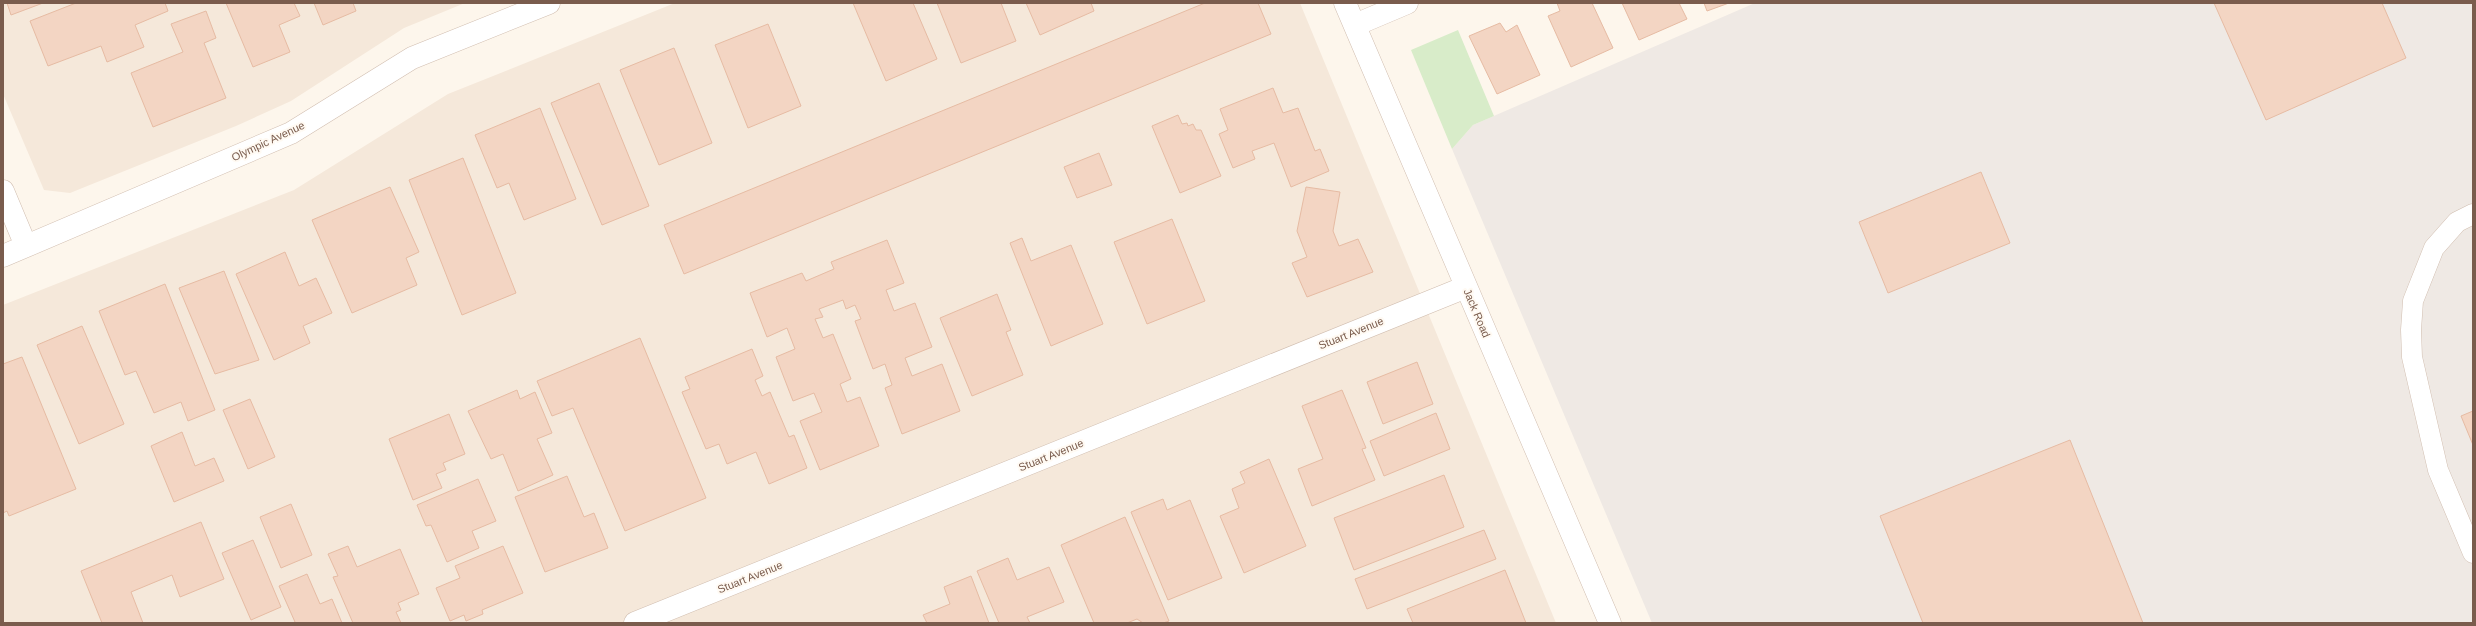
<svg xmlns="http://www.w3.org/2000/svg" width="2476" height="626" font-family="Helvetica,sans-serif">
<rect width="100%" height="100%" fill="#fdf6ec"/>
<path fill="#f5e8da" d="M 3,3 L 465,3 L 404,28 L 291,101 L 236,126 L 70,193 L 44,190 L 3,94 Z
M 675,3 L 1300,3 L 1556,623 L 3,623 L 3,305 L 294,190 L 448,94 Z"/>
<path fill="#efe9e4" d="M 1755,3 L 2473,3 L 2473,623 L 1652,623 L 1452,149 L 1473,125 Z"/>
<path fill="#d8ecc9" d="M 1458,30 L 1494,116 L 1473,125 L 1452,149 L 1411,50 Z"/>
<path fill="#f3d5c3" stroke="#e6bba3" d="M 7,3 L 43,3 L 11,15 Z
M 76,3 L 165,3 L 168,11 L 135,25 L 144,47 L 107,62 L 101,46 L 48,66 L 30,21 Z
M 226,3 L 294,3 L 300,16 L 279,25 L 290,52 L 253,67 Z
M 314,3 L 353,3 L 356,11 L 323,25 Z
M 853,3 L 913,3 L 937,59 L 886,81 Z
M 937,3 L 1001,3 L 1016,41 L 961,63 Z
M 1026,3 L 1091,3 L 1094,11 L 1040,35 Z
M 1205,3 L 1258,3 L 1271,34 L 684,274 L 664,225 Z
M 1557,3 L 1592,3 L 1613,48 L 1571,67 L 1548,16 L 1560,11 Z
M 1622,3 L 1679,3 L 1687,19 L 1639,40 Z
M 1704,3 L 1729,3 L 1707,11 Z
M 2214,3 L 2382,3 L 2406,58 L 2266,120 Z
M 206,11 L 216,38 L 204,43 L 226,98 L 153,127 L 131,73 L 183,52 L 171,24 Z
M 1500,23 L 1506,32 L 1517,25 L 1540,75 L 1497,94 L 1469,36 Z
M 768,24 L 801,106 L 748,128 L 715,45 Z
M 674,48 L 712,143 L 659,165 L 620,70 Z
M 599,83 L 649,206 L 602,225 L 551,103 Z
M 1273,88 L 1283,113 L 1298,108 L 1315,151 L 1320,149 L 1329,171 L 1291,187 L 1274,143 L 1252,151 L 1255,159 L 1233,168 L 1219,134 L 1228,130 L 1220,109 Z
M 540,108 L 576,199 L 524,220 L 509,183 L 497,188 L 475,135 Z
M 1178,115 L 1182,124 L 1187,123 L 1188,126 L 1193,124 L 1196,130 L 1201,130 L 1221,176 L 1180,193 L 1152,126 Z
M 1099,153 L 1112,185 L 1077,198 L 1064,167 Z
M 463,158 L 516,293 L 462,315 L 409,180 Z
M 1981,172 L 2010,243 L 1888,293 L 1859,222 Z
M 390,187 L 419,252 L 406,258 L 417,285 L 352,313 L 312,220 Z
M 1306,187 L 1340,192 L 1333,231 L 1339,246 L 1358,239 L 1373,272 L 1307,297 L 1292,263 L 1307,257 L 1297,231 Z
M 1172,219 L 1205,301 L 1147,324 L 1114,242 Z
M 1022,238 L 1031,261 L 1071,245 L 1103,324 L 1051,346 L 1010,243 Z
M 887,240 L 904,283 L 886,290 L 894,311 L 915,303 L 932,347 L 905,358 L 912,376 L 942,364 L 960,411 L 902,434 L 885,388 L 892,385 L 885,364 L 873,369 L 855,321 L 861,319 L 855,305 L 846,309 L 843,300 L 819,309 L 823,317 L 815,319 L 823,338 L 833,334 L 851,379 L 840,384 L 847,402 L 860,397 L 879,446 L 820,470 L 800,421 L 822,412 L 814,393 L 793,401 L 776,357 L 795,349 L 787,328 L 767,337 L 750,293 L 802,273 L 806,281 L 834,269 L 831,262 Z
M 285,252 L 299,286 L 316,278 L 332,313 L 303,326 L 310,343 L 274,360 L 236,274 Z
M 224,271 L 259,360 L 215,374 L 179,288 Z
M 165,284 L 215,410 L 188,421 L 181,402 L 154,413 L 136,371 L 125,375 L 99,311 Z
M 997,294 L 1011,330 L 1006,332 L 1023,375 L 972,396 L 940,318 Z
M 82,326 L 124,424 L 79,444 L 37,345 Z
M 640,338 L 706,498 L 625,531 L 573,408 L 552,416 L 537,381 Z
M 752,349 L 763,376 L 755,380 L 762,396 L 770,392 L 789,437 L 794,435 L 807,468 L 769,484 L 756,452 L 727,464 L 719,444 L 706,449 L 682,392 L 690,389 L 685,377 Z
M 22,357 L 76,489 L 9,516 L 7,511 L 3,513 L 3,364 Z
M 1417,362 L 1433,404 L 1383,424 L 1367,382 Z
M 517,390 L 520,399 L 535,392 L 552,433 L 537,439 L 553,475 L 518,491 L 503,454 L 491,459 L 468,411 Z
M 1342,390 L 1366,448 L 1362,449 L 1375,480 L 1312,506 L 1298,469 L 1323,459 L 1302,406 Z
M 250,399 L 275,457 L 248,469 L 223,410 Z
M 2473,411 L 2473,445 L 2461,416 Z
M 1436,413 L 1450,449 L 1384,476 L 1370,441 Z
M 449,414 L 465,454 L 443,463 L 446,470 L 436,474 L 442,488 L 413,500 L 389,439 Z
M 182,432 L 195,466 L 214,458 L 224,481 L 174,502 L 151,446 Z
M 2070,440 L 2143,623 L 1923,623 L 1880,516 Z
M 1269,459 L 1306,546 L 1244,573 L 1220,516 L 1239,508 L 1232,489 L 1245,483 L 1240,472 Z
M 1444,475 L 1464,527 L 1354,570 L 1334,518 Z
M 567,476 L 584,517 L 594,513 L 608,548 L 545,572 L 515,497 Z
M 478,479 L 496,521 L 472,531 L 479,548 L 447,562 L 431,525 L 426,526 L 417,505 Z
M 1163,499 L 1167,510 L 1190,500 L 1222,578 L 1168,600 L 1131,512 Z
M 291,504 L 312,555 L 281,568 L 260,517 Z
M 1125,517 L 1169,621 L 1163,623 L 1143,623 L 1137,619 L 1127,623 L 1094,623 L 1061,545 Z
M 201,522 L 224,579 L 180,597 L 172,575 L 131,592 L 143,623 L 102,623 L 81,571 Z
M 1484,530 L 1496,559 L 1367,609 L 1355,579 Z
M 253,540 L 281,607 L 251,620 L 222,553 Z
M 348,546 L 357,567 L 400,549 L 419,594 L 398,603 L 401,610 L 396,612 L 401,623 L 353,623 L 333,577 L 338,576 L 328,554 Z
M 503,546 L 523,593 L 482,610 L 483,614 L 466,621 L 464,615 L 450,621 L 436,588 L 460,578 L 455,566 Z
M 1008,558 L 1017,580 L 1049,567 L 1064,602 L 1027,617 L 1030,623 L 999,623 L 977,571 Z
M 1505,570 L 1526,623 L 1413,623 L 1407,609 Z
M 307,574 L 320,604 L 332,599 L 342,623 L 293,623 L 295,622 L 279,586 Z
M 971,576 L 989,623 L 927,623 L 923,615 L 950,604 L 944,587 Z"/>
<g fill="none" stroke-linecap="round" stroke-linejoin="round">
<defs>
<path id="service" d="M 2473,214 L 2457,222 L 2434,248 L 2413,301 L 2411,330 L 2412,357 L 2438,470 L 2473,553"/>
<path id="minor" d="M 1345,3 L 1610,623
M 1355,25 L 1407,3
M 3,191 L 26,246
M 3,256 L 291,133 L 412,58 L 549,3
M 635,623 L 1466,287"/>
</defs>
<use href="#service" stroke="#d1beb0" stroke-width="21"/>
<use href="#minor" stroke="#d1beb0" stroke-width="23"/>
<use href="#service" stroke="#fff" stroke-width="20"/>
<use href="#minor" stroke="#fff" stroke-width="22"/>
</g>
<g text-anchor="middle" stroke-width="4" stroke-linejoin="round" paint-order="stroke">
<g font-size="11" fill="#7a5c4d" stroke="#fffaf3">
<text transform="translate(268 141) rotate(-25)" y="4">Olympic Avenue</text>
<text transform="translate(1477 313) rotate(67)" y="4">Jack Road</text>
<text transform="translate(1351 333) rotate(-22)" y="4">Stuart Avenue</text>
<text transform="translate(1051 455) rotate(-22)" y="4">Stuart Avenue</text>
<text transform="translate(750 577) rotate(-22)" y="4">Stuart Avenue</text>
</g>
</g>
<rect width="2476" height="626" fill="none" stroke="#7a5c4d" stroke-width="8"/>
</svg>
